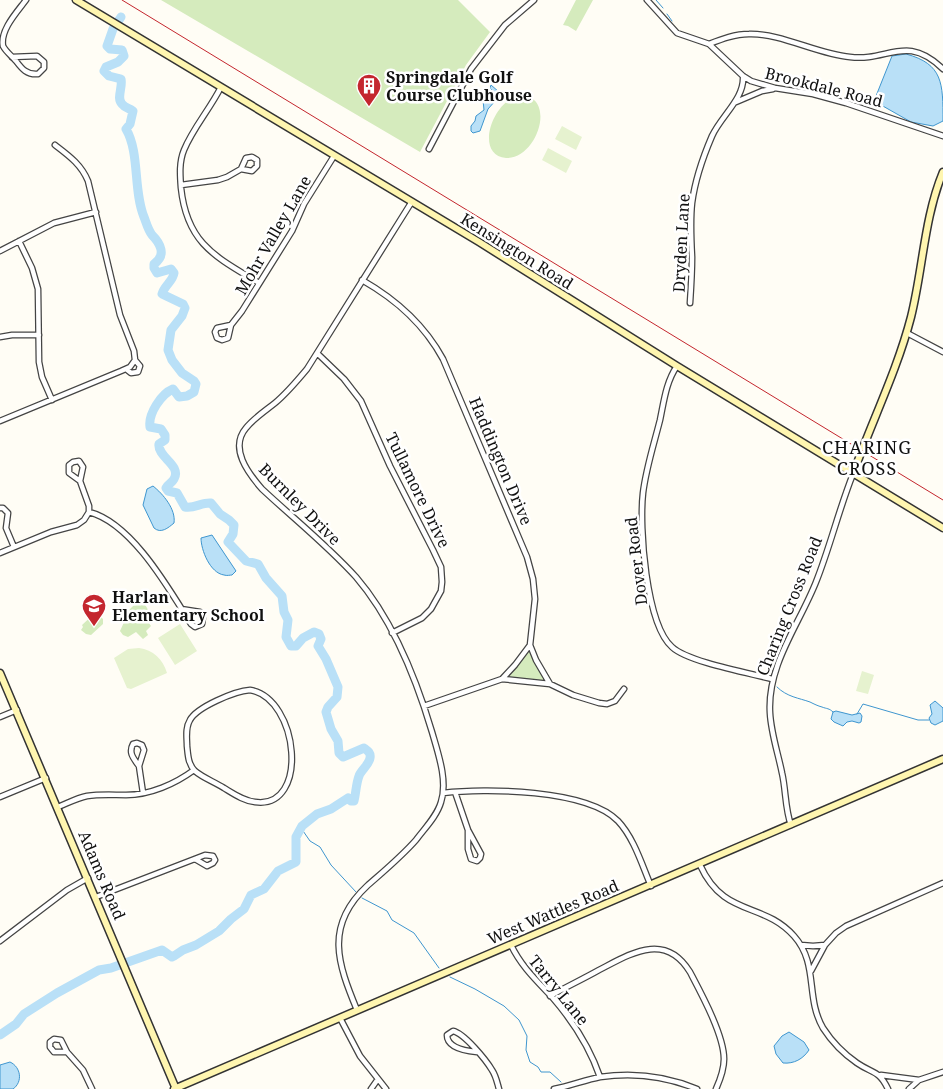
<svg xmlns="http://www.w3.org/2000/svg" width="943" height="1089" font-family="'Noto Serif',serif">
<rect width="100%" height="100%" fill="#fffdf5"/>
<path fill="#d5ebbd" d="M 161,0 L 458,0 L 490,32 L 466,65 L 420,152 Z
M 576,0 L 593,0 L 576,31 L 568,26 L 563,25 Z
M 520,95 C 558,96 537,160 506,158 C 474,155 492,101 520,95 Z
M 137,602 L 144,604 C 149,609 149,612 146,619 L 151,626 L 146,631 L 148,635 L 143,639 L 136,632 L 128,637 L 123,635 L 120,631 L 130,609 Z
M 96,612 L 103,619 L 103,624 L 91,635 L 86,634 L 81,630 L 83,627 L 82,625 Z
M 529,650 L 544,679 L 542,682 L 508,677 Z"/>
<path fill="#e6f2cf" d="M 562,126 L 582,137 L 576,150 L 555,139 Z
M 548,148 L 572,161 L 566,173 L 542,160 Z
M 180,624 L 197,651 L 175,665 L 158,638 Z
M 139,648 C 153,650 163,659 167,673 L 131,689 L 127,688 L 114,658 L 128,649 Z
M 862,671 L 874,675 L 868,694 L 856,691 Z"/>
<path fill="#b9e0f7" stroke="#3f96cf" d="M 906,54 C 943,64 943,83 943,121 L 933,126 L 911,122 L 874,101 L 892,56 Z
M 491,85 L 499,92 L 501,91 L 502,95 L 498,98 L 494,97 L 496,100 L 488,109 L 480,131 L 473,133 L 471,131 L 471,126 L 475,121 L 476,116 L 484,110 L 483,100 L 490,98 L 490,95 L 492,90 L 490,88 Z
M 153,486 C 163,494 176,509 174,523 C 168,528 161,534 154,528 L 143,505 L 147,489 Z
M 212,535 L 236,571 L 232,575 C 230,575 227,576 224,575 C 210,573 201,550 201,538 Z
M 935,701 L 943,708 L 943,721 L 935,725 L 931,723 L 929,718 L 932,714 L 930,705 Z
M 836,711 L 852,715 L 860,713 L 862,716 L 861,722 L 859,723 L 852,721 L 847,722 L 843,726 L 834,722 L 831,719 L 833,712 Z
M 789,1032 L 804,1042 L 809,1050 C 803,1059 794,1064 783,1063 L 776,1054 L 774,1046 L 782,1036 Z
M 10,1062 C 21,1067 23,1082 13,1089 L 0,1089 L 0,1065 Z"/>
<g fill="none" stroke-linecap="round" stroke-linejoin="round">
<path stroke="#3f96cf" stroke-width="1" d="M 656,0 L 663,8
M 667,14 L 672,21
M 777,687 C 787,697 799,698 810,702 C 814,704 818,706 822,707 C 827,709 829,708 833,712
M 857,714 L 863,704 L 918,720 L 929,720
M 301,828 L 310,841 L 320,847 L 331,865 L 356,892
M 362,898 L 387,911 L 392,920 L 414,933 L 439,968
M 450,977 L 475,989 L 504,1006 L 519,1020 L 527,1036 L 526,1050 L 530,1062 L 538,1067 L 541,1072 L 550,1072 L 561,1082"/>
<path stroke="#b9e0f7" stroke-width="9" d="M 0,1035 L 16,1024 L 24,1014 L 57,993 L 99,970 L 111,968 L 162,950 L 172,957 L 174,956 L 183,950 L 196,945 L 219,931 L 231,919 L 244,909 L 251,895 L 264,889 L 278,871 L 296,862 L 296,837 L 302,826 L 317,814 L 331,809 L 348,798 L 351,801 L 354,801 C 356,793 356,784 359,776 C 361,770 369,765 370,758 C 371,753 368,751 364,748 L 343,757 L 339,753 L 338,741 L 331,729 L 326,712 L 328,707 L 337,697 L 338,687 L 326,659 L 318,646 L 321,639 L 319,634 L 314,632 L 303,638 L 296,646 L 291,646 L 286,637 L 288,620 L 284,612 L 282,596 L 266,578 L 258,564 L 246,561 L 228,542 L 233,534 L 234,525 L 229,520 L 220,514 L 211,503 C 202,502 194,509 185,507 L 177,493 L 168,491 L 166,488 C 168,484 172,483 174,479 C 182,465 157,457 159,444 L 165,440 L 165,435 L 161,429 L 150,427 C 148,414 161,394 173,389 L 179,397 L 187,396 L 194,392 L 196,384 L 194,381 L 182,373 L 172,360 L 168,350 L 171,330 L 182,316 L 185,308 L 183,304 L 162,294 C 164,286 173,281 174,273 L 171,269 L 157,273 L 154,268 L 154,264 C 167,255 160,243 152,235 C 148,230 146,222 144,217 C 133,190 140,153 126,129 L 130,124 L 133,111 C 129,108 125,108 122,104 C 116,98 123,88 121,79 L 109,76 L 104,71 L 106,67 L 118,62 L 124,56 L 122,50 L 110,49 L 107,46 L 113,29 L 121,17"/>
<defs>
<path id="street" d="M 647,0 L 677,33 L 709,44 L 743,76 L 751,81 L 775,88 L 813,94 L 846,103 L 943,136
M 709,44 C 722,39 735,34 749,34 C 781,33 817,54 850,57 C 888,62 906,33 943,69
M 12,57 L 37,56 L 44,62 L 44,68 L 38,74 C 27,75 22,69 16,61 C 12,56 6,52 3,46 C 0,30 17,12 26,0
M 221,87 C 210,109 193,128 184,150 C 179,162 180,175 181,188 C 187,244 216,257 259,283
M 736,102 L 762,91 L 773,89
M 55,145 C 68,155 81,164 88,181 L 120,315 L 134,351 L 135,360
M 429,149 L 471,69 L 505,25 L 534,0
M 181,185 L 218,180 L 227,177 L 241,169 L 252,171 L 257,166 L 257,160 L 252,157 L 246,158 L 241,169
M 19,241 L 32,268 L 38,289 L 39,362 L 42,377 L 52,400
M 0,251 L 54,223 L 96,212
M 362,280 C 397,300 424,324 443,359 L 527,557 L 533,579 L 535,599 L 530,645 L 536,660 L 550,684
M 690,303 C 691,288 692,272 692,257 C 691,239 690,221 692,203 C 695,180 703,157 712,136 C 721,116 745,98 743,76
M 231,325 L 228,338 L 222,340 L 217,338 L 215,332 L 217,328 L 231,325 L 242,311 L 292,231 L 304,204 L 334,156
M 907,333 L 943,352
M 0,337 L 12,335 L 39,335
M 318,354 L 344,379 L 361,401 L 390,466 L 433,550 L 441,567 L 442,582 L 441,591 L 431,609 L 422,618 L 392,633
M 677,366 C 666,382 664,401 660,420 C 654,444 646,468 643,493 C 639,527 646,624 672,647 C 688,662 749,673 772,679
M 126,369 L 131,373 L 138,372 L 140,366 L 135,360
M 0,421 L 121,371 L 130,367 L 135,360
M 0,508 L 3,508 L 8,513 L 6,528 L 14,547
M 89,512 C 132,523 169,589 191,624 L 195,627 L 202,624 L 203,617 L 200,612 L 181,609
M 0,553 L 51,532 L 77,525 L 84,520 L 89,512 L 89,506 L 80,481 L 83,467 L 79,461 L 73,462 L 69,465 L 69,473 L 80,481
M 502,679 L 550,684 L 573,695 L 599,703 L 607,704 L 615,701 L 624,689
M 250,690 C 299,698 310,810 255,802 C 244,801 234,794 224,788 C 215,782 203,778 195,771 C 188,764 188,755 187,746 C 187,738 185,728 190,720 C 197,707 235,691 250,690 Z
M 424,706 L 502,679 L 515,665 L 530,645
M 0,717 L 17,710
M 139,766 C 134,759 128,753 133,744 L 137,743 L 142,745 L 144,750 L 139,766 L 143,793
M 455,792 L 468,830 L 481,854 L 480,858 L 477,861 L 471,859 L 468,849 L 468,830
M 443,793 C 485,788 587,789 618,821 C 634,838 642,865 651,886
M 0,797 L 46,778
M 58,807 C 68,803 77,798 87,796 C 100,794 113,795 126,795 C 150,795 175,784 194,770
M 791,825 C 785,809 786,790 782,773 C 778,753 771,733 770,713 C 767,665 799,625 816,582 C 830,547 839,509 853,474
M 700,865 C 724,918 763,901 794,936 C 819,964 805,997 823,1028 C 832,1042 844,1054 857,1063 C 873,1074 879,1070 888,1089
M 96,897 L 205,855 L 213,856 L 215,860 L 213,863 L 207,866 L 195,859
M 0,941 L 67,890 L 88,878
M 511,945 C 521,966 536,980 552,997 C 572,1020 590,1048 600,1077
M 801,945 L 813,946 L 825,945
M 811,971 L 825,945 L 836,933 L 846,926 L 943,883
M 550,996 C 566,987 583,979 599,970 C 630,954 665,931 690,972 C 701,993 724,1035 724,1059 C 724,1070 720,1080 716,1089
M 357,1010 C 338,964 324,926 367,886 C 384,871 401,857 416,840 C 425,828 437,816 441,802 C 448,781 438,753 432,732 C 416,678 393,620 356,577 C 327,545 293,518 262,489 C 248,473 229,448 246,428 C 254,418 265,411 275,403 C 287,393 297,381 307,369 L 411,203
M 340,1018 L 360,1056 L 386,1089
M 67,1052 L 54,1052 L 50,1047 L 50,1042 L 54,1039 L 61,1040 L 67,1052 L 83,1070 L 92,1089
M 477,1052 C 466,1051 447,1048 447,1035 L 453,1031 C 464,1033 486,1060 492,1070 C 496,1076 497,1082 499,1089
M 881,1075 L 919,1080
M 371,1089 L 378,1079
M 554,1089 C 570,1086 585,1080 600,1077 C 634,1072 666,1076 697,1089
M 909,1089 L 919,1080 L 943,1072"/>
<path id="secondary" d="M 76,0 L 479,242 L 677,366 L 943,528
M 853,474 C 872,421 897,371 911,317 C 923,269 924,218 943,172
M 0,673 L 176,1089
M 174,1089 L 943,759"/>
</defs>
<use href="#street" stroke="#444" stroke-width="7"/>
<use href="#secondary" stroke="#333" stroke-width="9"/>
<use href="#street" stroke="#fff" stroke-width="4.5"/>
<use href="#secondary" stroke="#fff6b0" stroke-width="6"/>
<path stroke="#c4262e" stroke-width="1" d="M 122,0 L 943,500"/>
</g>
<defs>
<symbol id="building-pin" viewBox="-11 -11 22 30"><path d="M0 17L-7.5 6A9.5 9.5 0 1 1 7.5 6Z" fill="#c4262e" stroke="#fff"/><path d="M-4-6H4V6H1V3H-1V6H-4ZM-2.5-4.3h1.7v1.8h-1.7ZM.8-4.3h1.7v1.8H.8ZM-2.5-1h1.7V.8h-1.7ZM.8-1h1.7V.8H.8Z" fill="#fff"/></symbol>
<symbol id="school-pin" viewBox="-11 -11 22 30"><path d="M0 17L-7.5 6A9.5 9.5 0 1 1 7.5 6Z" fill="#c4262e" stroke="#fff"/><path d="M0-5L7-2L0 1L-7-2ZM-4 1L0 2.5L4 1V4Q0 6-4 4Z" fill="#fff"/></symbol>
</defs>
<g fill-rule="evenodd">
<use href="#building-pin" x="355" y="72" width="28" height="38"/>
<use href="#school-pin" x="80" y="592" width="28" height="38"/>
</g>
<g text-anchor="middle" stroke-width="5" stroke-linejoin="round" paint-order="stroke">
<g font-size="16" font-weight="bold" fill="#111" stroke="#fff" text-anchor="start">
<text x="386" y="83">Springdale Golf<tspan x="386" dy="18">Course Clubhouse</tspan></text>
<text x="112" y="603">Harlan<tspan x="112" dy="18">Elementary School</tspan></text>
</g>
<g font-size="16" fill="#111" stroke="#fff">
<text transform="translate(824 87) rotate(14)" y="6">Brookdale Road</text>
<text transform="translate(273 235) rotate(-60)" y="6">Mohr Valley Lane</text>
<text transform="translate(681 243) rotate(-87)" y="6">Dryden Lane</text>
<text transform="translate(517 251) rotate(32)" y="6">Kensington Road</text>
<text transform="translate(501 461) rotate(67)" y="6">Haddington Drive</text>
<text transform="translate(418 490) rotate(64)" y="6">Tullamore Drive</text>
<text transform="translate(300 504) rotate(45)" y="6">Burnley Drive</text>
<text transform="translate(636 561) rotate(-97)" y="6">Dover Road</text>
<text transform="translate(789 606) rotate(-68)" y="6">Charing Cross Road</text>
<text transform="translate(102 875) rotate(67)" y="6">Adams Road</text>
<text transform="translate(553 912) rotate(-23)" y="6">West Wattles Road</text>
<text transform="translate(559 990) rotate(51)" y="6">Tarry Lane</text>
</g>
<g font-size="18" letter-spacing="1" fill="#111" stroke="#fff">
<text x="867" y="454">CHARING<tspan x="867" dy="21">CROSS</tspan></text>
</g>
</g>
</svg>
